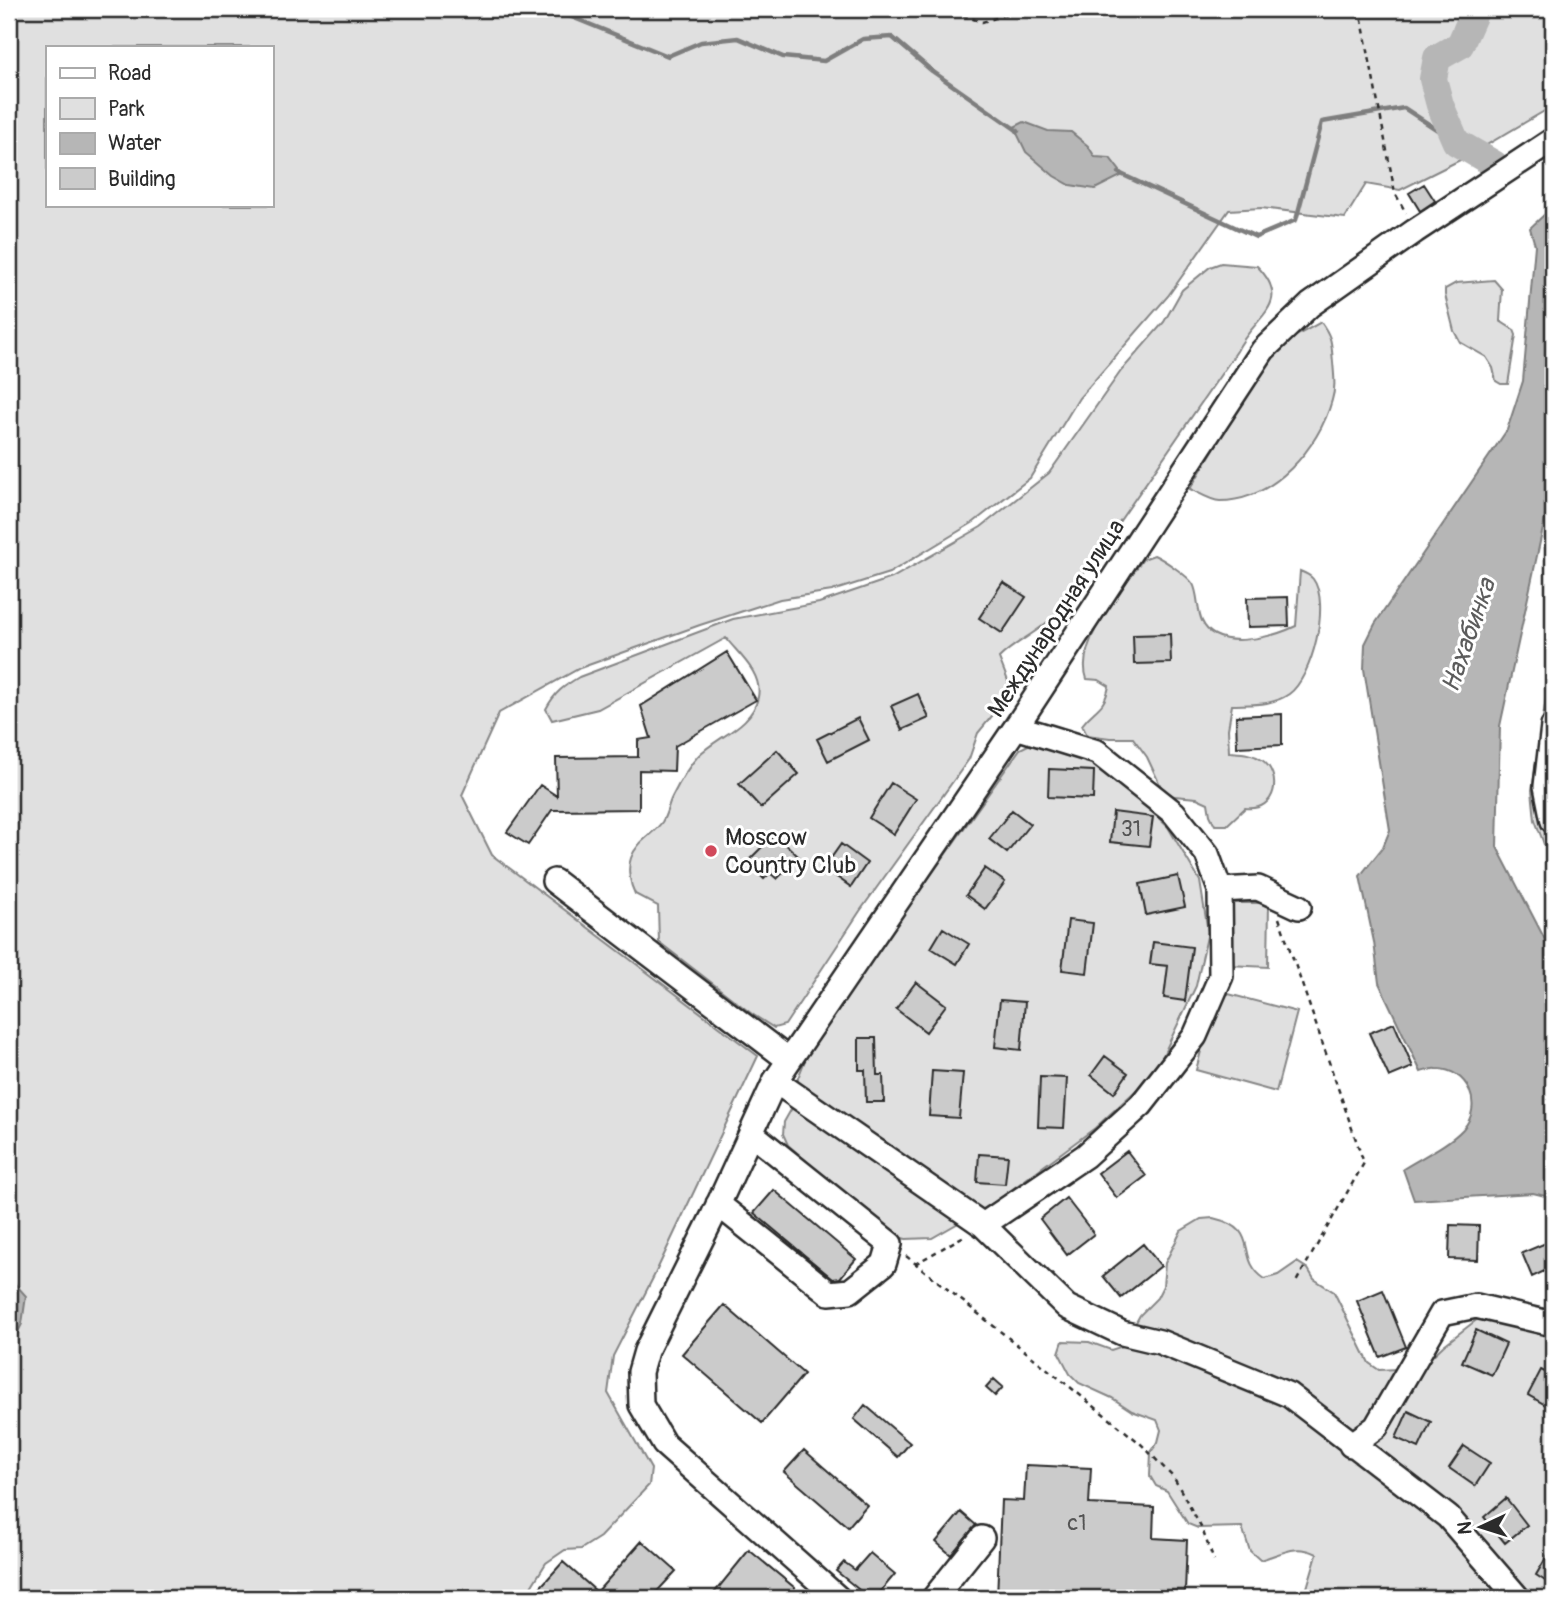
<svg xmlns="http://www.w3.org/2000/svg" width="1562" height="1607" font-family="Pangolin,sans-serif">
<rect width="100%" height="100%" fill="#fff"/>
<filter id="ink" filterUnits="userSpaceOnUse"><feTurbulence type="fractalNoise" baseFrequency=".0143" numOctaves="2"/><feDisplacementMap in="SourceGraphic" scale="14" xChannelSelector="R" yChannelSelector="G"/><feConvolveMatrix kernelMatrix="1 2 1 2 8 2 1 2 1" color-interpolation-filters="sRGB"/></filter>
<g filter="url(#ink)">
<path fill="#e0e0e0" stroke="#868686" stroke-width="2" fill-rule="evenodd" d="M 9,9 L 1553,9 L 1553,106 L 1466,157 L 1400,190 L 1366,184 L 1345,218 L 1261,208 L 1229,210 L 1168,296 L 1079,398 L 1030,478 L 974,522 L 889,573 L 832,591 L 780,599 L 700,625 L 580,668 L 499,713 L 462,795 L 492,855 L 758,1056 L 655,1274 L 613,1356 L 608,1393 L 651,1469 L 649,1485 L 600,1537 L 581,1549 L 565,1550 L 546,1563 L 526,1595 L 529,1598 L 9,1598 ZM 47,47 L 271,47 L 271,205 L 47,205 Z
M 1221,263 L 1257,266 C 1295,305 1253,316 1237,351 L 1057,612 C 1041,632 1017,640 999,658 L 1008,681 L 1008,692 L 1002,704 L 978,733 L 969,759 L 860,911 L 785,1025 L 774,1028 L 752,1014 L 659,942 L 658,906 L 635,894 C 630,884 627,869 631,858 C 637,841 653,835 662,822 C 667,814 668,805 672,797 C 679,783 688,767 698,756 C 716,737 753,726 758,697 C 763,673 738,654 726,638 L 598,709 L 552,720 L 546,709 C 555,692 564,686 579,677 L 733,619 L 819,603 L 892,578 L 981,527 L 1049,473 L 1121,371 L 1164,322 L 1182,290 L 1210,267 Z
M 1494,280 L 1502,289 L 1500,321 L 1514,330 L 1516,335 L 1508,384 L 1501,384 L 1496,381 L 1493,368 L 1486,357 L 1460,342 L 1454,331 L 1445,295 L 1445,289 L 1456,283 Z
M 1321,322 C 1333,339 1331,343 1333,362 C 1334,375 1336,388 1332,400 C 1319,448 1273,501 1220,501 C 1211,501 1199,493 1190,489 L 1259,373 L 1292,338 Z
M 1154,555 C 1163,559 1188,576 1193,584 C 1198,592 1197,611 1202,621 C 1216,653 1273,637 1296,626 L 1300,571 C 1305,573 1310,575 1313,579 C 1331,603 1312,678 1289,694 C 1272,706 1252,704 1232,705 L 1228,729 L 1229,752 C 1241,753 1252,753 1262,760 C 1282,774 1278,812 1245,808 L 1227,825 L 1215,825 L 1210,815 L 1208,803 L 1197,798 L 1174,796 L 1162,789 L 1147,757 L 1133,738 L 1110,738 L 1087,735 L 1082,725 C 1095,707 1104,711 1109,686 L 1099,680 L 1087,679 C 1074,643 1123,588 1143,559 Z
M 1553,653 L 1553,868 L 1535,820 L 1532,790 Z
M 1030,744 L 1043,744 L 1102,764 L 1168,827 L 1200,881 L 1208,932 L 1196,986 L 1159,1064 L 1144,1083 L 1095,1128 L 995,1202 L 932,1238 L 906,1239 L 894,1236 L 788,1145 L 783,1134 L 784,1122 L 796,1101 L 798,1078 L 812,1043 L 1020,749 Z
M 1230,903 L 1269,903 L 1268,967 L 1229,965 Z
M 1217,991 L 1297,1012 L 1276,1092 L 1196,1070 Z
M 1213,1218 C 1264,1230 1233,1257 1265,1279 L 1278,1275 L 1297,1262 L 1308,1269 L 1314,1279 L 1334,1292 L 1369,1363 L 1379,1370 L 1415,1368 L 1426,1362 L 1444,1345 L 1479,1318 L 1553,1320 L 1553,1598 L 1304,1598 L 1317,1554 C 1295,1543 1282,1554 1260,1560 L 1250,1551 L 1242,1527 L 1198,1528 L 1188,1524 L 1167,1491 L 1156,1486 L 1150,1476 L 1151,1452 L 1158,1442 L 1161,1430 L 1157,1420 L 1132,1411 L 1112,1398 L 1079,1383 L 1070,1374 L 1059,1353 L 1063,1341 L 1089,1342 L 1111,1350 L 1123,1346 L 1140,1315 L 1157,1298 L 1163,1286 L 1165,1263 L 1181,1231 L 1201,1219 Z"/>
<path fill="#b6b6b6" stroke="#7e7e7e" stroke-width="2" d="M 1024,122 L 1048,131 L 1071,132 L 1088,146 L 1095,157 L 1110,158 L 1123,175 L 1095,189 L 1070,185 L 1054,176 L 1026,152 L 1014,127 Z
M 1545,214 L 1553,225 L 1553,482 L 1500,726 L 1497,847 L 1553,955 L 1553,1198 L 1533,1193 L 1414,1200 L 1403,1169 C 1422,1157 1448,1145 1463,1129 C 1484,1106 1468,1069 1437,1069 C 1432,1068 1426,1071 1421,1072 L 1379,983 L 1374,942 L 1360,876 L 1383,847 L 1390,830 L 1364,669 L 1365,644 L 1375,624 L 1507,430 L 1523,381 L 1535,245 L 1530,228 Z
M 9,1277 L 26,1296 L 22,1324 L 9,1350 Z"/>
<g fill="none" stroke-linecap="round" stroke-linejoin="round">
<path stroke="#7e7e7e" stroke-width="4.5" d="M 552,9 L 668,56 L 701,42 L 738,38 L 783,57 L 824,61 L 863,39 L 892,37 L 932,71 L 1018,131
M 1119,173 L 1256,237 L 1296,220 L 1322,122 L 1404,108 L 1456,142"/>
<path stroke="#b6b6b6" stroke-width="28" d="M 1476,9 L 1460,45 L 1437,58 L 1433,79 L 1440,105 L 1456,142 L 1494,164"/>
</g>
<path fill="#cbcbcb" stroke="#2b2b2b" stroke-width="2" d="M 1424,184 L 1435,201 L 1420,211 L 1409,193 Z
M 1003,582 L 1026,597 L 1002,633 L 979,618 Z
M 1288,597 L 1289,626 L 1248,627 L 1247,598 Z
M 1170,634 L 1171,663 L 1134,664 L 1133,635 Z
M 727,652 L 756,700 L 675,746 L 674,771 L 639,770 L 639,809 L 552,810 L 528,845 L 507,832 L 540,785 L 557,796 L 556,758 L 638,757 L 638,740 L 651,738 L 641,706 Z
M 918,694 L 929,718 L 902,730 L 891,706 Z
M 1282,714 L 1282,745 L 1237,747 L 1236,716 Z
M 858,718 L 869,740 L 828,761 L 817,739 Z
M 777,750 L 799,774 L 761,808 L 739,784 Z
M 1049,769 L 1094,771 L 1093,799 L 1048,797 Z
M 891,783 L 916,799 L 894,834 L 869,818 Z
M 1012,810 L 1030,824 L 1007,853 L 989,839 Z
M 1113,812 L 1153,817 L 1149,846 L 1110,842 Z
M 775,834 L 799,857 L 777,879 L 770,873 L 764,879 L 747,862 Z
M 841,844 L 867,863 L 851,887 L 824,868 Z
M 985,868 L 1005,882 L 985,909 L 966,895 Z
M 1178,876 L 1185,907 L 1146,915 L 1140,884 Z
M 1068,920 L 1093,923 L 1087,973 L 1062,970 Z
M 943,928 L 969,944 L 957,964 L 931,948 Z
M 1153,942 L 1192,947 L 1185,1001 L 1164,998 L 1168,966 L 1150,964 Z
M 916,982 L 946,1005 L 926,1032 L 896,1009 Z
M 1000,1000 L 1025,1002 L 1021,1050 L 995,1047 Z
M 1394,1023 L 1413,1067 L 1389,1077 L 1369,1033 Z
M 859,1038 L 876,1038 L 877,1075 L 883,1075 L 884,1102 L 866,1102 L 865,1070 L 859,1070 Z
M 1105,1056 L 1128,1073 L 1114,1093 L 1091,1075 Z
M 932,1071 L 963,1073 L 959,1118 L 929,1116 Z
M 1040,1077 L 1067,1078 L 1064,1128 L 1038,1127 Z
M 1127,1151 L 1146,1176 L 1117,1198 L 1098,1173 Z
M 979,1154 L 1008,1156 L 1005,1184 L 977,1182 Z
M 774,1190 L 856,1259 L 840,1278 L 833,1279 L 754,1213 Z
M 1066,1198 L 1094,1234 L 1067,1255 L 1040,1219 Z
M 1450,1225 L 1479,1226 L 1478,1260 L 1449,1259 Z
M 1553,1240 L 1553,1267 L 1532,1277 L 1522,1253 Z
M 1143,1244 L 1161,1266 L 1121,1298 L 1103,1276 Z
M 1383,1290 L 1406,1347 L 1380,1357 L 1357,1301 Z
M 724,1305 L 804,1374 L 762,1423 L 682,1354 Z
M 1476,1330 L 1506,1344 L 1492,1375 L 1462,1362 Z
M 1541,1370 L 1553,1376 L 1553,1409 L 1528,1395 Z
M 994,1379 L 1003,1387 L 995,1396 L 986,1388 Z
M 865,1405 L 910,1443 L 898,1457 L 854,1419 Z
M 1408,1411 L 1431,1422 L 1419,1448 L 1396,1438 Z
M 1464,1446 L 1490,1463 L 1475,1486 L 1449,1468 Z
M 804,1450 L 867,1505 L 848,1527 L 784,1472 Z
M 1026,1465 L 1091,1468 L 1089,1504 L 1154,1507 L 1153,1538 L 1187,1540 L 1185,1592 L 1162,1591 L 1161,1598 L 997,1598 L 1001,1500 L 1024,1501 Z
M 1506,1498 L 1527,1525 L 1505,1543 L 1484,1517 Z
M 961,1512 L 976,1525 L 951,1555 L 936,1542 Z
M 642,1541 L 676,1571 L 651,1598 L 541,1598 L 535,1593 L 563,1562 L 597,1592 Z
M 1553,1546 L 1553,1586 L 1536,1575 Z
M 749,1550 L 795,1588 L 787,1598 L 758,1598 L 752,1593 L 747,1598 L 710,1598 Z
M 870,1553 L 895,1574 L 875,1598 L 869,1598 L 836,1571 L 844,1562 L 855,1570 Z"/>
<g fill="none" stroke-linecap="round" stroke-linejoin="round">
<defs>
<path id="minor" d="M 1553,726 L 1546,786 L 1553,821
M 554,881 L 789,1060
M 1220,890 L 1258,888 L 1299,907
M 775,1081 L 983,1225 L 1067,1307 L 1122,1333 L 1160,1342 L 1289,1395 L 1448,1517 L 1518,1598
M 718,1204 L 829,1293 L 850,1291 L 884,1264 L 890,1244 L 751,1133
M 983,1225 L 1085,1156 L 1141,1105 L 1195,1036 L 1221,976 L 1220,890 L 1207,854 L 1174,813 L 1097,752 L 1016,727
M 1351,1445 L 1376,1427 L 1442,1313 L 1476,1306 L 1553,1324
M 838,1598 L 664,1444 L 641,1405 L 640,1372 L 646,1351 L 712,1218 L 775,1081 L 1016,727 L 1263,350 L 1310,305 L 1415,231 L 1553,140
M 934,1598 L 982,1538"/>
</defs>
<use href="#minor" stroke="#2b2b2b" stroke-width="28"/>
<path stroke="#2b2b2b" stroke-width="2.5" stroke-dasharray="5 5" stroke-linecap="butt" d="M 944,9 L 982,22 L 1027,9
M 1360,9 L 1395,193 L 1406,213
M 1279,918 L 1364,1163 L 1296,1282
M 906,1256 L 1140,1443 L 1174,1478 L 1202,1529 L 1214,1561
M 915,1264 L 964,1236"/>
<use href="#minor" stroke="#fff" stroke-width="23"/>
</g>
</g>
<circle fill="#d1495b" stroke="#fff" stroke-width="2.5" cx="711" cy="851" r="7"/>
<g text-anchor="middle" stroke-width="6" stroke-linejoin="round" paint-order="stroke">
<g font-size="21" fill="#535353">
<text x="1131" y="836">31</text>
<text x="1077" y="1530">с1</text>
</g>
<g font-size="24" fill="#2b2b2b" stroke="#fff">
<text transform="translate(1056 618) rotate(-57)" y="8">Международная улица</text>
</g>
<g font-size="24" fill="#2b2b2b" stroke="#fff" text-anchor="start">
<text x="725" y="845">Moscow<tspan x="725" dy="28">Country Club</tspan></text>
</g>
<g font-size="26" font-style="italic" fill="#5c5c5c" stroke="#fff">
<text transform="translate(1468 635) rotate(-71)" y="9">Нахабинка</text>
</g>
</g>
<rect width="1562" height="1607" fill="none" stroke="#fff" stroke-width="35"/>
<rect x="18" y="18" width="1527" height="1572" fill="none" stroke="#2b2b2b" stroke-width="2.5" filter="url(#ink)"/>
<rect x="46" y="46" width="228" height="161" fill="#ffffff" stroke="#aaaaaa" stroke-width="2"/>
<rect x="60" y="68" width="35" height="10" fill="#ffffff" stroke="#aaaaaa" stroke-width="2"/>
<text x="108" y="80" font-size="21" fill="#2b2b2b">Road</text>
<rect x="60" y="98" width="35" height="21" fill="#e0e0e0" stroke="#aaaaaa" stroke-width="2"/>
<text x="108" y="116" font-size="21" fill="#2b2b2b">Park</text>
<rect x="60" y="133" width="35" height="21" fill="#b6b6b6" stroke="#aaaaaa" stroke-width="2"/>
<text x="108" y="150" font-size="21" fill="#2b2b2b">Water</text>
<rect x="60" y="168" width="35" height="21" fill="#cbcbcb" stroke="#aaaaaa" stroke-width="2"/>
<text x="108" y="186" font-size="21" fill="#2b2b2b">Building</text>
<g transform="translate(1481 1527) rotate(266)" stroke="#ffffff" stroke-width="5" paint-order="stroke">
<path d="M0-5L12 26L0 18L-12 26Z" fill="#2b2b2b"/>
<text y="-10" font-size="19" font-weight="bold" text-anchor="middle" fill="#2b2b2b">N</text>
</g>
</svg>
